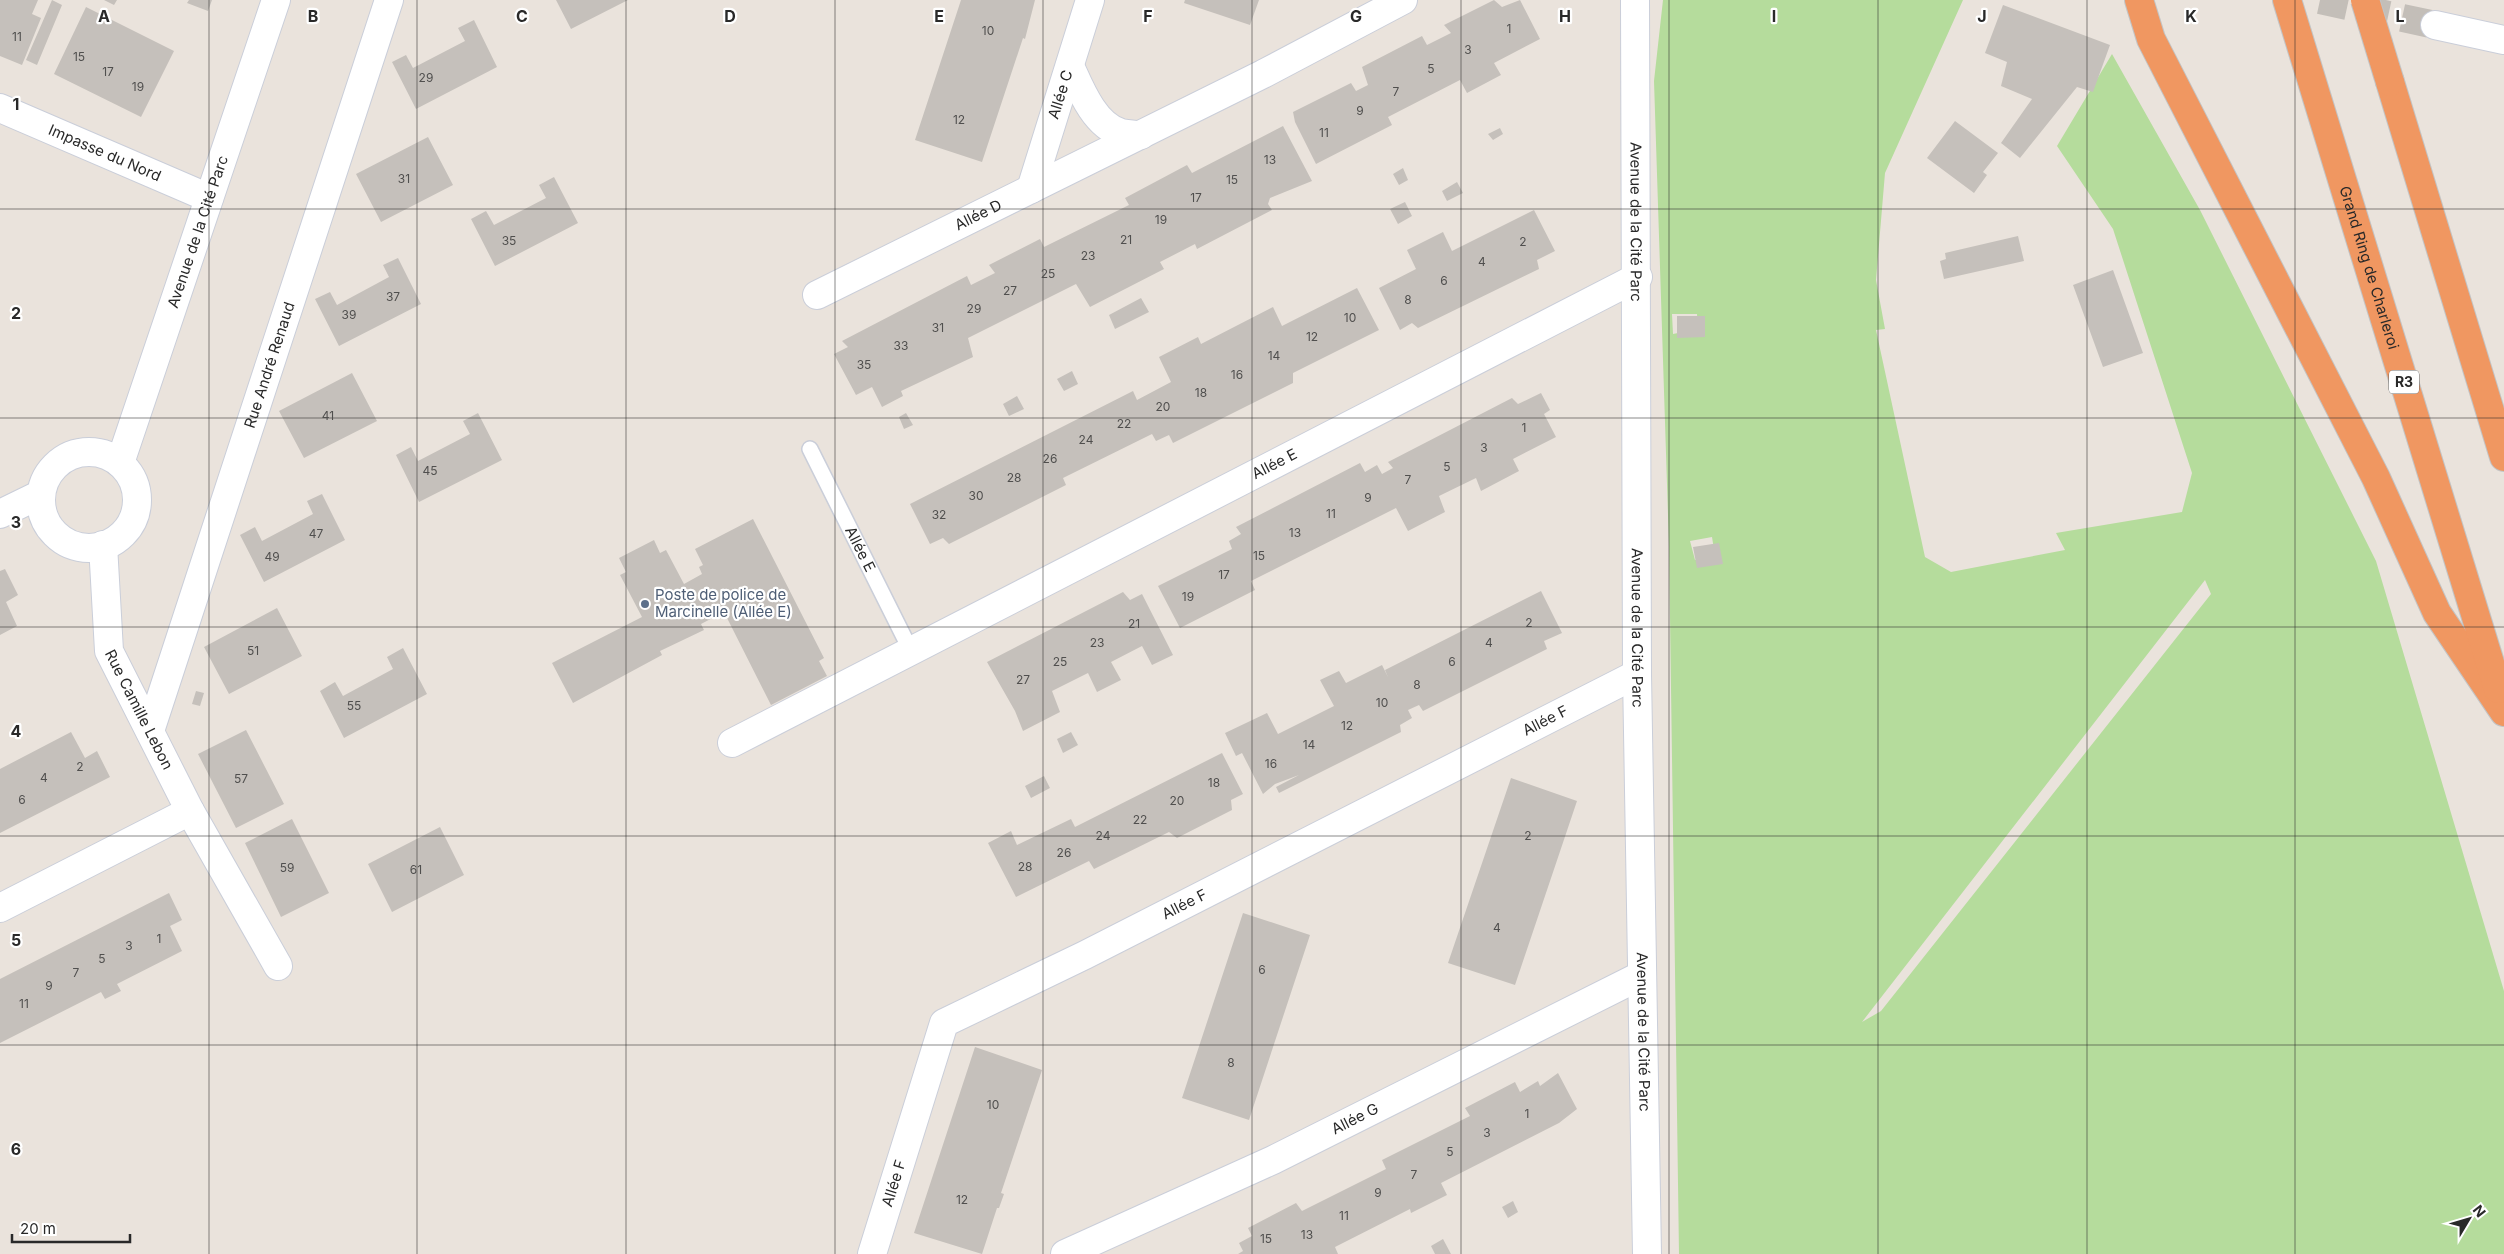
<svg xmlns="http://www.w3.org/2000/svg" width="2504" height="1254" font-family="Inter,sans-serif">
<rect width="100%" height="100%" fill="#eae3dc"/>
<path fill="#b5dc9c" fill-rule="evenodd" d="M 1663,0 L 1963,0 L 1885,173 L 1876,280 L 1885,329 L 1876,330 L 1925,557 L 1951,572 L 2065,550 L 2056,533 L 2182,512 L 2192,473 L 2113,229 L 2057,146 L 2112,54 L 2200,210 L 2376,561 L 2504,991 L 2504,1254 L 1679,1254 L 1669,546 L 1654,81 ZM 1672,314 L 1697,314 L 1698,329 L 1673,334 ZM 1712,537 L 1715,556 L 1695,560 L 1690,541 ZM 2205,580 L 2211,594 L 1881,1011 L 1862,1022 Z"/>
<path fill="#c5c0bb" d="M 0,0 L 38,0 L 32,14 L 41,18 L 22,65 L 0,56 Z
M 52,0 L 62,5 L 37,65 L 26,60 Z
M 104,0 L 117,0 L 114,5 Z
M 189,0 L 212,0 L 208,11 L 187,3 Z
M 556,0 L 628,0 L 571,29 Z
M 961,0 L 1035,0 L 1025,39 L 1023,38 L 982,162 L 915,140 Z
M 1185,0 L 1259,0 L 1250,25 L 1184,3 Z
M 1494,0 L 1502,7 L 1520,0 L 1540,39 L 1494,63 L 1501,75 L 1467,93 L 1460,80 L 1388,117 L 1392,125 L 1316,164 L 1295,122 L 1293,112 L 1351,83 L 1356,91 L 1368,85 L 1362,67 L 1422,36 L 1427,45 L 1451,33 L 1444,25 Z
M 2003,5 L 2110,45 L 2093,92 L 2077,87 L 2020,158 L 2001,143 L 2032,99 L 2001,86 L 2007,62 L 1985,53 Z
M 86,7 L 174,51 L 141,117 L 54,74 Z
M 474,20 L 497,67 L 416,109 L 392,62 L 406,55 L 413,68 L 465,41 L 458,28 Z
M 1955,121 L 1998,153 L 1983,172 L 1987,175 L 1974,193 L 1927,158 Z
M 1283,126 L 1312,181 L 1270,198 L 1268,204 L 1272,210 L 1197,249 L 1195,244 L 1160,262 L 1164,269 L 1090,307 L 1076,284 L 968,338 L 973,357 L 901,391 L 903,396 L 882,407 L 872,387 L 856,395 L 834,354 L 848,347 L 842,341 L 967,276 L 971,285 L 995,273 L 989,265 L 1040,239 L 1044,247 L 1129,205 L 1125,198 L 1187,165 L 1192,173 Z
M 1500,128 L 1503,134 L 1493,140 L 1488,134 Z
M 428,137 L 453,185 L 381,222 L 356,174 Z
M 1403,168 L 1408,180 L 1399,185 L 1393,174 Z
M 554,177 L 578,223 L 495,266 L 471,219 L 486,211 L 494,225 L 546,198 L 539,185 Z
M 1457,182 L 1463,193 L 1447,201 L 1442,191 Z
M 1405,202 L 1412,216 L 1398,224 L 1390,209 Z
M 1534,210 L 1555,251 L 1537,260 L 1539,269 L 1418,328 L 1412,323 L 1400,330 L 1379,288 L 1416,269 L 1407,250 L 1443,232 L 1452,251 Z
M 2018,236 L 2024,261 L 1944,279 L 1940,261 L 1946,259 L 1945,253 Z
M 398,258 L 421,304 L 339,346 L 315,299 L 330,292 L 337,305 L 389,277 L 383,265 Z
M 2113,270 L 2143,353 L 2103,367 L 2073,285 Z
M 1357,288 L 1379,330 L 1293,373 L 1293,383 L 1173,443 L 1169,435 L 1156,441 L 1152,434 L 1063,478 L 1066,485 L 949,544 L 943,538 L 930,544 L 910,504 L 1133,391 L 1137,400 L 1171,382 L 1159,357 L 1198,337 L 1201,344 L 1273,307 L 1282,326 Z
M 1141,298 L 1149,312 L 1115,329 L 1109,315 Z
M 1677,316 L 1705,316 L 1705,337 L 1677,338 Z
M 1072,371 L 1078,384 L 1064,391 L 1057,379 Z
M 352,373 L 377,421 L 304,458 L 279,411 Z
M 1541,393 L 1550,410 L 1544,414 L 1556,437 L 1513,459 L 1519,471 L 1481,491 L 1476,478 L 1439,496 L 1445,512 L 1408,531 L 1396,508 L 1251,581 L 1255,590 L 1180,628 L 1158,586 L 1232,549 L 1229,541 L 1241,534 L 1236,527 L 1360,463 L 1365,472 L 1377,465 L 1382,474 L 1393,468 L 1388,462 L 1512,398 L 1518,404 Z
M 1017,396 L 1024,409 L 1009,416 L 1003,404 Z
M 478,413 L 502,460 L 419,502 L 396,455 L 411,447 L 418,461 L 470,434 L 463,421 Z
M 906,413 L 913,425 L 904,429 L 899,417 Z
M 322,494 L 345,540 L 264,582 L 240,535 L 255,527 L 262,541 L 313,514 L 307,501 Z
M 753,519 L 824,658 L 819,661 L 827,676 L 771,705 L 724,612 L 701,624 L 704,630 L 660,651 L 662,655 L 573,703 L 552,663 L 642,617 L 620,575 L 626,572 L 619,558 L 654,540 L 660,553 L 666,550 L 684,584 L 702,574 L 699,567 L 703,565 L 695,549 Z
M 1719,543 L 1723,564 L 1697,568 L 1693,547 Z
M 5,569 L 18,595 L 6,602 L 17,626 L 0,635 L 0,571 Z
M 1541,591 L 1562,633 L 1544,641 L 1547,649 L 1423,711 L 1419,705 L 1408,710 L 1412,718 L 1400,725 L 1401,732 L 1279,793 L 1276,787 L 1299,775 L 1275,784 L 1263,794 L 1242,753 L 1236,756 L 1225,733 L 1267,713 L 1278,734 L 1334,706 L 1320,680 L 1339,671 L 1346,683 L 1382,665 L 1388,677 L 1385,670 Z
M 1123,592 L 1130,600 L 1142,594 L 1173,655 L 1152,665 L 1142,646 L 1111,662 L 1121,680 L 1097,692 L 1088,673 L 1052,691 L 1060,712 L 1023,731 L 1015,711 L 987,662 Z
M 277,608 L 302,656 L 229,694 L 204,647 Z
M 403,648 L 427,694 L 344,738 L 320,691 L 335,682 L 343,696 L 393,669 L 387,657 Z
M 196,691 L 204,693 L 200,706 L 192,704 Z
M 246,730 L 284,804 L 236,828 L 198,754 Z
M 71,732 L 85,758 L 97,751 L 110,777 L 0,833 L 0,769 Z
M 1071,732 L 1078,745 L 1063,753 L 1057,739 Z
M 1222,753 L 1243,794 L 1231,800 L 1232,810 L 1177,838 L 1169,832 L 1094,869 L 1089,861 L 1016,897 L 988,843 L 1011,831 L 1017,845 L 1071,819 L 1075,827 Z
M 1044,776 L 1050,788 L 1031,798 L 1025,786 Z
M 1511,778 L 1577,801 L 1515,985 L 1448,963 Z
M 292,819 L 329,893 L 281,917 L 245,843 Z
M 440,827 L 464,875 L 392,912 L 368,864 Z
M 169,893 L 182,920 L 170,926 L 182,951 L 117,984 L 121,991 L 105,999 L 101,992 L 0,1043 L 0,979 Z
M 1243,913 L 1310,935 L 1249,1120 L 1182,1098 Z
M 975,1047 L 1042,1070 L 1001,1193 L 1004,1194 L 999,1208 L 997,1208 L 982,1254 L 914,1233 Z
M 1558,1073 L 1577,1109 L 1559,1123 L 1441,1183 L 1447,1195 L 1411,1213 L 1410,1209 L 1335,1247 L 1338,1254 L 1238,1254 L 1243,1251 L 1239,1243 L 1252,1236 L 1248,1228 L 1296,1203 L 1302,1211 L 1386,1169 L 1382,1160 L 1470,1116 L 1465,1108 L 1515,1082 L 1520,1092 L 1538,1081 L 1540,1086 Z
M 1513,1201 L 1518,1212 L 1508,1218 L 1502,1207 Z
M 1443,1239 L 1451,1254 L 1435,1254 L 1431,1246 Z"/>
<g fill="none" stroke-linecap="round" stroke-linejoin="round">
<path stroke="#c3beb8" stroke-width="28" stroke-dasharray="28 14" stroke-linecap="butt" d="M 2320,0 L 2435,25"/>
<defs>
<g id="lane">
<path id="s1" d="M 810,449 L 911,651"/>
</g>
<g id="street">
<path id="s2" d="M 1635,0 L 1637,674 L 1647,1254"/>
<path d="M 1070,66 C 1080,88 1094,125 1121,133 C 1127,134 1134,135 1141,135"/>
<path id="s3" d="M 0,108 L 209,198"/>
<path id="s4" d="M 1031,189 L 1090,0"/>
<path id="s5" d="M 817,295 L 1263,74 L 1403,0"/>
<circle cx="89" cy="500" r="48"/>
<path id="s6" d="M 120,463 L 276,0"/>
<path d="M 0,514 L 41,494"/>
<path id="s7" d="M 103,545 L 109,651 L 190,811 L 278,966"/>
<path id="s8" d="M 150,731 L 389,0"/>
<path id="s9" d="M 732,743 L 1638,277"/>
<path d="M 0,908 L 190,811"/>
<path id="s10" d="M 872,1254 L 944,1023 L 1085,955 L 1637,674"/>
<path id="s11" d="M 1065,1254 L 1273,1160 L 1642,975"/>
</g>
<path id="secondary" d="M 2435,25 L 2504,40"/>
<g id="highway">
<path d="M 2139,0 L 2151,39 L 2376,478 L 2437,613 L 2504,712"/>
<path id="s12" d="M 2287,0 L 2498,689"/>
<path d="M 2390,82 L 2504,457"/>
</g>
</defs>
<use href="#lane" stroke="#caced9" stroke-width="18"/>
<use href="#street" stroke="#caced9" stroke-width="30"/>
<use href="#secondary" stroke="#caced9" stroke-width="30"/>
<use href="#highway" stroke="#c3c3c3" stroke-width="30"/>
<use href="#lane" stroke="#fff" stroke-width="15"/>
<use href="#street" stroke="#fff" stroke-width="28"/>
<use href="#secondary" stroke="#fff" stroke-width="28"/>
<use href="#highway" stroke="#f09761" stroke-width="28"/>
<defs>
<path id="highway-bridge" d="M 2365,0 L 2390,82"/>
</defs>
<use href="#highway-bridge" stroke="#c3c3c3" stroke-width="30" stroke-linecap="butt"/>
<use href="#highway-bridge" stroke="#f09761" stroke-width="28"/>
</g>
<path fill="none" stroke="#292929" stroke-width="1" stroke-opacity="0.55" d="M 209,0 L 209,1254M 417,0 L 417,1254M 626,0 L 626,1254M 835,0 L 835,1254M 1043,0 L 1043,1254M 1252,0 L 1252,1254M 1461,0 L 1461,1254M 1669,0 L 1669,1254M 1878,0 L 1878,1254M 2087,0 L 2087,1254M 2295,0 L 2295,1254M 0,209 L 2504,209M 0,418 L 2504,418M 0,627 L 2504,627M 0,836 L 2504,836M 0,1045 L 2504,1045"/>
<circle fill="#5c6f8a" stroke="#fff" stroke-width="2" cx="645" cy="604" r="5"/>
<g text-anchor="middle" stroke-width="4.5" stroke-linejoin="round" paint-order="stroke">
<g font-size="12" fill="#504f4e">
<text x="1509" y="33">1</text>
<text x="988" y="35">10</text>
<text x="17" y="41">11</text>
<text x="1468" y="54">3</text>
<text x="79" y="61">15</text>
<text x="1431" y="73">5</text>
<text x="108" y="76">17</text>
<text x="426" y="82">29</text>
<text x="138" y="91">19</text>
<text x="1396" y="96">7</text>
<text x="1360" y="115">9</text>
<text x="959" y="124">12</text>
<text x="1324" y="137">11</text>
<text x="1270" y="164">13</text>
<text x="404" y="183">31</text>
<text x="1232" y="184">15</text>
<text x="1196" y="202">17</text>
<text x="1161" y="224">19</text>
<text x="1126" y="244">21</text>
<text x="509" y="245">35</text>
<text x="1523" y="246">2</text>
<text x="1088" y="260">23</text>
<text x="1482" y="266">4</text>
<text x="1048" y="278">25</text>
<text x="1444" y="285">6</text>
<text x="1010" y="295">27</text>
<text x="393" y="301">37</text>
<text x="1408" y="304">8</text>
<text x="974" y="313">29</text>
<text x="349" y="319">39</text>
<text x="1350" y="322">10</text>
<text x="938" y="332">31</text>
<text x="1312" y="341">12</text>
<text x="901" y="350">33</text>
<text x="1274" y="360">14</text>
<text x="864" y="369">35</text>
<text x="1237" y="379">16</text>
<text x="1201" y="397">18</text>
<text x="1163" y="411">20</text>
<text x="328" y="420">41</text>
<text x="1124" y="428">22</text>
<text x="1524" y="432">1</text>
<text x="1086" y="444">24</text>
<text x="1484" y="452">3</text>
<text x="1050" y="463">26</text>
<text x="1447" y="471">5</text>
<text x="430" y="475">45</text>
<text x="1014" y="482">28</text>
<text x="1408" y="484">7</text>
<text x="976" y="500">30</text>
<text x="1368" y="502">9</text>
<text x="1331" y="518">11</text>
<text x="939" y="519">32</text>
<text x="1295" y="537">13</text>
<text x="316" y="538">47</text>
<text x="1259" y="560">15</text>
<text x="272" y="561">49</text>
<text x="1224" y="579">17</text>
<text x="1188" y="601">19</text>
<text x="1529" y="627">2</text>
<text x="1134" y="628">21</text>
<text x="1097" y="647">23</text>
<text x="1489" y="647">4</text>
<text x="253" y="655">51</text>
<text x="1060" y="666">25</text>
<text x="1452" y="666">6</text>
<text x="1023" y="684">27</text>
<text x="1417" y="689">8</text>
<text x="1382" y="707">10</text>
<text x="354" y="710">55</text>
<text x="1347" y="730">12</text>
<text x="1309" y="749">14</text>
<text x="1271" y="768">16</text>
<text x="80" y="771">2</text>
<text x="44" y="782">4</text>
<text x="241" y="783">57</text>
<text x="1214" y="787">18</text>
<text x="22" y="804">6</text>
<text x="1177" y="805">20</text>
<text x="1140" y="824">22</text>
<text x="1103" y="840">24</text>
<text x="1528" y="840">2</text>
<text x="1064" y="857">26</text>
<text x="1025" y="871">28</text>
<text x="287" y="872">59</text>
<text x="416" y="874">61</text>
<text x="1497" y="932">4</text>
<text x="159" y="943">1</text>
<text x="129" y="950">3</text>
<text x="102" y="963">5</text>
<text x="1262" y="974">6</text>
<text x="76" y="977">7</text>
<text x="49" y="990">9</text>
<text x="24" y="1008">11</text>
<text x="1231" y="1067">8</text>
<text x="993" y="1109">10</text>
<text x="1527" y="1118">1</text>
<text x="1487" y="1137">3</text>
<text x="1450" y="1156">5</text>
<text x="1414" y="1179">7</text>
<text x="1378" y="1197">9</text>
<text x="962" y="1204">12</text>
<text x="1344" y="1220">11</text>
<text x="1307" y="1239">13</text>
<text x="1266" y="1243">15</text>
</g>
<rect fill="#fff" stroke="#696969" stroke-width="1" x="2389" y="370.5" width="30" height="23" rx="4"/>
<g font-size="14" font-weight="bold" fill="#292929">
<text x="2404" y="387">R3</text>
</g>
<g font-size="15" fill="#292929" stroke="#fff">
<text dy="5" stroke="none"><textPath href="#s4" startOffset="99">Allée C</textPath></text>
<text dy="5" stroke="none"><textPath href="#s3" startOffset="114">Impasse du Nord</textPath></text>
<text dy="5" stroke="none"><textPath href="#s5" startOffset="180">Allée D</textPath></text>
<text dy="5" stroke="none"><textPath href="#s2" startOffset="222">Avenue de la Cité Parc</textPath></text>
<text dy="5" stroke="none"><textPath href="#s6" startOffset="244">Avenue de la Cité Parc</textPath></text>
<text dy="5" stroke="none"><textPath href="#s12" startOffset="280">Grand Ring de Charleroi</textPath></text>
<text dy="5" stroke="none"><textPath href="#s8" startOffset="385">Rue André Renaud</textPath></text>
<text dy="5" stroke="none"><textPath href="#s9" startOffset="610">Allée E</textPath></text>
<text dy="5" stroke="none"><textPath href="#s1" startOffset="112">Allée E</textPath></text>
<text dy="5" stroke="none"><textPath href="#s2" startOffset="628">Avenue de la Cité Parc</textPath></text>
<text dy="5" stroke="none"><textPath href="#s7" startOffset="172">Rue Camille Lebon</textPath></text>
<text dy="5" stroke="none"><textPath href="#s10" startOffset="915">Allée F</textPath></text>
<text dy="5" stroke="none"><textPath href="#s10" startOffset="510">Allée F</textPath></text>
<text dy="5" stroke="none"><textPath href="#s2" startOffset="1032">Avenue de la Cité Parc</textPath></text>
<text dy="5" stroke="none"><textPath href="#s11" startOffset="320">Allée G</textPath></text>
<text dy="5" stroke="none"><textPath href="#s10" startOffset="74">Allée F</textPath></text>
</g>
<g font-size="15" fill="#4e5e75" stroke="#fff" text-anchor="start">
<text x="655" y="600">Poste de police de<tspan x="655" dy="17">Marcinelle (Allée E)</tspan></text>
</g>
</g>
<g font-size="16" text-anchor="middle" font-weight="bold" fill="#292929" stroke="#fff" stroke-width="4.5" stroke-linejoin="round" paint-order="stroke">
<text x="104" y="22">A</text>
<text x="313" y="22">B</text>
<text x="522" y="22">C</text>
<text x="730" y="22">D</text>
<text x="939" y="22">E</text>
<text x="1148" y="22">F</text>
<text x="1356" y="22">G</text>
<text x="1565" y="22">H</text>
<text x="1774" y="22">I</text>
<text x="1982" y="22">J</text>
<text x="2191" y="22">K</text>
<text x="2400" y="22">L</text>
<text x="16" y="110">1</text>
<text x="16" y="319">2</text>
<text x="16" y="528">3</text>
<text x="16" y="737">4</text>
<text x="16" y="946">5</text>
<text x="16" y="1155">6</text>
</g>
<g transform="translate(2469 1219) rotate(52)" stroke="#ffffff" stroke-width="4" paint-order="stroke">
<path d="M0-4L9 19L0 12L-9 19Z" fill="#292929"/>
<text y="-8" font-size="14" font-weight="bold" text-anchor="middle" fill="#292929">N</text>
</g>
<path d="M12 1234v8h118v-8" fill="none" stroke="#292929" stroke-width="2.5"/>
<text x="20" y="1234" font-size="15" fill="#292929" stroke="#ffffff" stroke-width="4" paint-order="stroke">20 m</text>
</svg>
